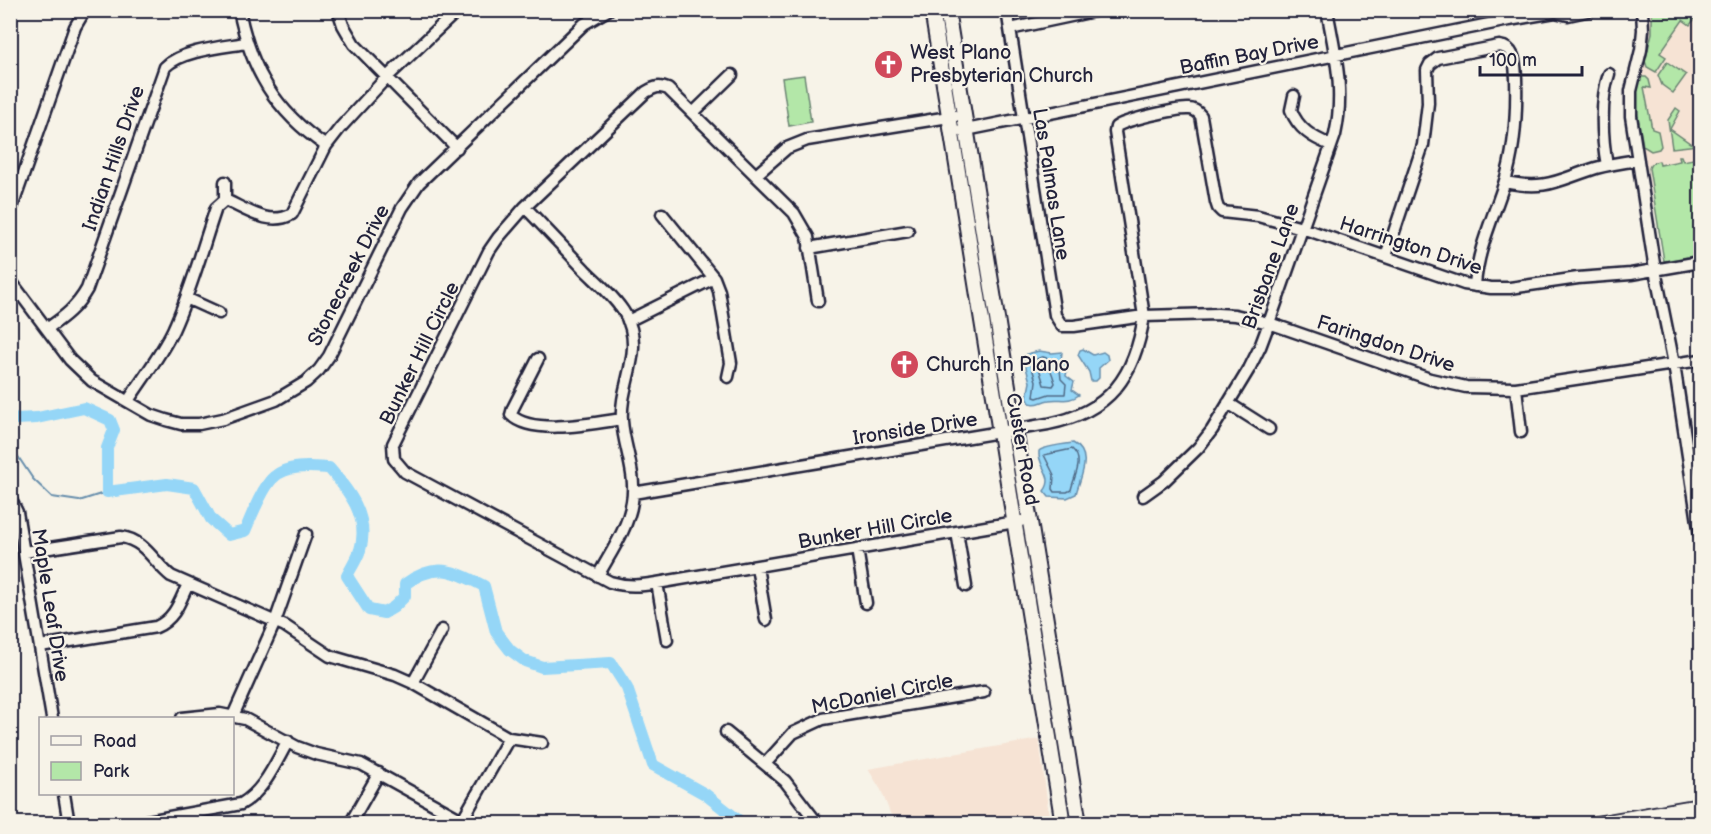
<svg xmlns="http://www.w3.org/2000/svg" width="1711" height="834" font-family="'Balsamiq Sans',sans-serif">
<rect width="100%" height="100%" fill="#f7f3e8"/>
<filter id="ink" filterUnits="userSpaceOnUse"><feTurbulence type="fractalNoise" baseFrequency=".0167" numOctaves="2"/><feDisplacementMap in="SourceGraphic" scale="12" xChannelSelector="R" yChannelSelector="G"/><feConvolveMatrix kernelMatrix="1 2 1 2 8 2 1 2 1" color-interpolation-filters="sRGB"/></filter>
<g filter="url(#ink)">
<path fill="#f6e3d4" d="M 1650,11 L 1700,11 L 1700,255 L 1664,261 L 1635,104 L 1638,75 L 1649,32 Z
M 1039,739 L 1050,823 L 894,823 L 881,790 L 868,769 Z"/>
<path fill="#b3e7a8" stroke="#6a8472" stroke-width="1.5" d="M 1652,11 L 1695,11 L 1699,13 L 1690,25 L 1683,20 L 1660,53 L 1666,57 L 1656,72 L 1647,67 L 1645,61 L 1652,33 Z
M 1667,62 L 1686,75 L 1673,93 L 1662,85 L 1658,75 Z
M 804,75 L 811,122 L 789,126 L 782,78 Z
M 1641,77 L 1646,77 L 1649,80 L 1651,88 L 1644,87 L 1652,129 L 1658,131 L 1661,146 L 1659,149 L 1651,151 L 1643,146 C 1640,125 1631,98 1641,77 Z
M 1676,108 L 1680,111 L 1670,129 L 1690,143 L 1698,145 L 1672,148 L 1668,120 Z
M 1700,152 L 1700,255 L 1664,261 L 1649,168 C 1651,163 1653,162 1659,161 L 1660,165 L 1680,161 L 1679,156 L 1681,156 L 1683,161 L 1699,158 L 1698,154 Z"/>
<path fill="#95d6f7" stroke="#678eac" stroke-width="1.5" d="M 1083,349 L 1093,355 L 1103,352 L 1107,355 L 1108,360 L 1099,368 L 1099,378 L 1096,381 L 1091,381 L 1089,372 L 1078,355 L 1080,350 Z
M 1039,351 L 1052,353 L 1062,352 L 1061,361 L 1068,365 L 1066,376 L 1074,382 L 1072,390 L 1079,395 C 1068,403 1061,398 1049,400 C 1041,401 1038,406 1030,403 L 1027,397 L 1030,382 L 1024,360 L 1027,354 Z
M 1073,443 C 1094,454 1080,477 1076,494 L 1067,498 L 1049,497 L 1044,491 C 1056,476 1037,467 1039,451 C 1043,447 1065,444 1073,443 Z"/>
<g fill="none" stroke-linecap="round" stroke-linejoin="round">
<path stroke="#506a86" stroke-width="1.5" d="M 1043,357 L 1053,360 L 1060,369 L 1061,379 L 1066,384 L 1065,394 L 1049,394 L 1037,398 L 1034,397 L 1036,381 L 1030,361 Z
M 1042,365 C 1052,367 1052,374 1055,383 L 1053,386 L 1044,385 L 1039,368 Z
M 1072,449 C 1085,460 1074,476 1071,490 L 1067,492 L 1055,492 L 1053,489 L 1054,475 L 1044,455 Z"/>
<path stroke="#678eac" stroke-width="2" d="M 10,453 L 17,455 L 33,479 L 52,497 L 79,501 L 107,492"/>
<path stroke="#95d6f7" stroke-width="12" d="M 10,415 L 15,419 L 37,418 L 84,408 L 110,420 L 114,430 L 107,448 L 107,492 L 167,484 L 194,488 L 211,519 L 229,535 L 245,531 C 251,517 263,486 274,477 C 288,464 312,467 329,468 C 349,491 370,517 360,550 C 357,559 351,568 347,576 L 369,610 L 384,613 L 394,607 L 405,596 L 405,584 C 436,561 454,571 484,586 L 496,632 L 510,650 L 525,661 L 542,667 L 611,663 L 627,688 L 653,765 L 705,794 L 743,824"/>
<defs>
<path id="minor" d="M 239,10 C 251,70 275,111 326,146
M 338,10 L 343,25 L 354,44 L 457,148
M 1007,10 L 1055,315 L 1062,326 L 1074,326 L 1144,316 L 1217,314 L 1235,315 L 1269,323 L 1430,379 L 1466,387 L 1516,388 L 1700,360
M 1642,10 L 1643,30 L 1641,50 L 1631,91 L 1631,116 L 1655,270 L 1674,364 L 1700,535
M 1010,29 L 1099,10
M 1294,96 L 1291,110 C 1298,129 1313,138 1331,145
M 693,113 L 732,75
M 961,131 L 1509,20 L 1555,12 L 1568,15 L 1591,10
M 1607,165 C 1602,139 1600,99 1609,74
M 756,175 L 787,148 L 807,140 L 955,116
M 1505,182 C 1547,191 1558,180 1596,168 C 1610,164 1624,162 1638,160
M 225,200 C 246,209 269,227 292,214 L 326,146 L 340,128 L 386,78 L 458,10
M 525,207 C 545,228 565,249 585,270 C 598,283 615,297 625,314 C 646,351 619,384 622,421 C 624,448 637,474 632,502 C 628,528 611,552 598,576
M 10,213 L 75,27 L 85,10
M 662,214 L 714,278 L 719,291 L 731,363 L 728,377
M 809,248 L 908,231
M 1386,256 L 1423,145 L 1428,103 L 1427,70 L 1430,64 L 1438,58 L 1499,46 C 1516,48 1515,64 1516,78 C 1517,113 1515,151 1504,184 C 1493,218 1477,251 1475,286
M 10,280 L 70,360 L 92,381 L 151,415 L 166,420 L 181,424 L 199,424 L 223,419 L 276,400 L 306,382 L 319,370 L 329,356 L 402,208 L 419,183 L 584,24 L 608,10
M 186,298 L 219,313
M 818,301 L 808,237 L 794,213 L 668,89 C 659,85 655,87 646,92 L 525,207 L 498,238 L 489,251 L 393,444 L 394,459 L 405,472 L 610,582 C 627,587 640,586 657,583 L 1021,521
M 628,321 L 714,278
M 48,328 C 64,317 77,307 87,289 L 165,67 C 182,50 223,47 246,43
M 538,359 L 513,408 L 511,415 C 532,436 595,423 622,419
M 1516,388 L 1521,432
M 128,401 C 143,378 161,355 173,330 C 191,291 202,249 216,208 L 225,200 L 225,182
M 1228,403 L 1269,429
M 633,493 L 1048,424 C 1110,412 1135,376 1144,316 L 1115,132 L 1116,127 C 1124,120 1179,108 1189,109 C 1195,109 1198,112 1201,116 L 1216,202 L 1218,208 L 1222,212 L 1258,216 L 1302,228 L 1464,284 L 1491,288 L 1510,288 L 1578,278 L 1631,274 L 1700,262
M 1143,496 L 1164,481 L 1198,448 L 1212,430 L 1249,369 L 1260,347 L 1269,323 L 1335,135 C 1345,91 1335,54 1327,10
M 10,498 L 17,512 L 52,718
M 957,532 L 966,586
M 857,549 L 866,603
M 24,552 L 121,537 C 145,540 154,563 171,576 L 285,626 L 330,656 L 395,675 L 413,683 L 509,738 L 542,743
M 757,567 L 766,620
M 657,583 L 667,640
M 40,646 L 156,627 C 175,619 180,601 188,584
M 413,683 L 442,630
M 233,716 L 275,622 L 306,534
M 182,718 L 220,714 L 245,719 L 297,747 L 316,754 L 361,764 L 462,820
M 726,732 L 785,781 L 818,824
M 765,764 L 793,733 L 823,719 L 984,692
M 64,794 L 69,824
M 131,824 L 241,804 C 264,791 275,764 288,741
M 350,824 L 379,773
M 460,824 L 509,738"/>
<path id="major" d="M 932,10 L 1063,824
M 947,10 L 1079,824
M 1596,824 L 1700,806
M 1680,824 L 1700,820"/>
</defs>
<use href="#minor" stroke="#22223b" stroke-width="15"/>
<use href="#major" stroke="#22223b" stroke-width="18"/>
<use href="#minor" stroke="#f7f3e8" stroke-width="10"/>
<use href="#major" stroke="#f7f3e8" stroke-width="14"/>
</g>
</g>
<defs>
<symbol id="church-disc" viewBox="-11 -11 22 22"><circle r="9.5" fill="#d1495b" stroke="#f7f3e8"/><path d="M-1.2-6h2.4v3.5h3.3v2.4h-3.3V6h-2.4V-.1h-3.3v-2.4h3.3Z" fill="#fff"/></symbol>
</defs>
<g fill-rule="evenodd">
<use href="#church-disc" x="872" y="48" width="33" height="33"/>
<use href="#church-disc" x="888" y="348" width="33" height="33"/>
</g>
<g text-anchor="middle" stroke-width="4.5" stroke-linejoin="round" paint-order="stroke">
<g font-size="20" fill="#22223b" stroke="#f7f3e8" text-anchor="start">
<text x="910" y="59">West Plano<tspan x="910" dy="23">Presbyterian Church</tspan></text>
<text x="926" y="371">Church In Plano</text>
</g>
<g font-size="20" fill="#22223b" stroke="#f7f3e8">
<text transform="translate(1249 54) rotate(-11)" y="7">Baffin Bay Drive</text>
<text transform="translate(113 158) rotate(-71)" y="7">Indian Hills Drive</text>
<text transform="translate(1052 184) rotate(81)" y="7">Las Palmas Lane</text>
<text transform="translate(1411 245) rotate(18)" y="7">Harrington Drive</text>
<text transform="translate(1270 266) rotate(-70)" y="7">Brisbane Lane</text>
<text transform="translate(348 275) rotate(-63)" y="7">Stonecreek Drive</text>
<text transform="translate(1386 343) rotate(18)" y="7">Faringdon Drive</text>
<text transform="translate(419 353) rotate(-64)" y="7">Bunker Hill Circle</text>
<text transform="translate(915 428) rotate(-9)" y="7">Ironside Drive</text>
<text transform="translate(1023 449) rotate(80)" y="7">Custer Road</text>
<text transform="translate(875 528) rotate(-10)" y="7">Bunker Hill Circle</text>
<text transform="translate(51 605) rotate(81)" y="7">Maple Leaf Drive</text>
<text transform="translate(882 693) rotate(-11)" y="7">McDaniel Circle</text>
</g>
</g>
<rect width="1711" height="834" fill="none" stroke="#f7f3e8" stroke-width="36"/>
<rect x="18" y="18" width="1675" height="798" fill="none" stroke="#22223b" stroke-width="2" filter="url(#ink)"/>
<rect x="39" y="717" width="195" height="78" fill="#f7f3e8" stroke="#a29fa3" stroke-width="1.5"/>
<rect x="51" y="736" width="30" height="9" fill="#f7f3e8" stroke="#a29fa3" stroke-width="1.5"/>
<text x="93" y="747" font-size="18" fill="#22223b">Road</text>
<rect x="51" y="762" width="30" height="18" fill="#b3e7a8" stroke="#a29fa3" stroke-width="1.5"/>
<text x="93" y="777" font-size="18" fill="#22223b">Park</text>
<path d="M1480 66v9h102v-9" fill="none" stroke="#22223b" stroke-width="3"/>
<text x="1489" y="66" font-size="18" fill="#22223b" stroke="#f7f3e8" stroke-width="4.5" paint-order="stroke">100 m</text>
</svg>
